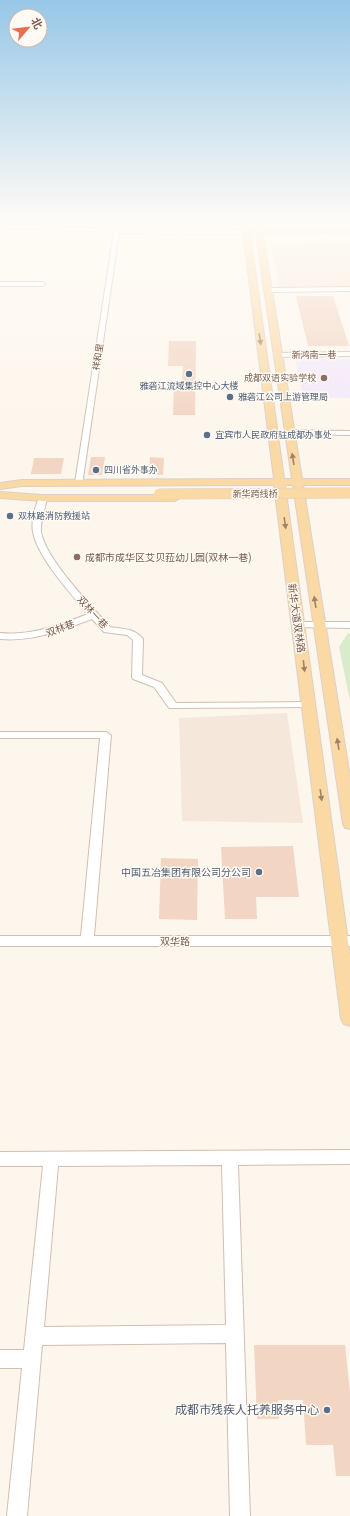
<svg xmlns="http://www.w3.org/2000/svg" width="350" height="1516" font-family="'Roboto Condensed','Noto Sans SC',sans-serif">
<rect width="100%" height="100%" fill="#fdf6ec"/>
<path fill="#f5e8da" d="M 134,217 L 187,217 L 188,227 L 133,227 Z
M 303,241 L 347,241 L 350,242 L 350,286 L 280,287 L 271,245 L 304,244 Z
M 287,713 L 303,823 L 182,821 L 179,718 Z"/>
<path fill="#f3e8fa" d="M 295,359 L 350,359 L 350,398 L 303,397 Z"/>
<path fill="#d8ecc9" d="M 348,633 L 350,634 L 350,701 L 339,647 Z"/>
<path fill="#f3d5c3" d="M 205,217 L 231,217 L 232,226 L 224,228 L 206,228 Z
M 296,296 L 333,296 L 349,346 L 308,346 Z
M 169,341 L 196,341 L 195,415 L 173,415 L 174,382 L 182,382 L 183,366 L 168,366 Z
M 91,457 L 105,457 L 102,475 L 88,475 Z
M 150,457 L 164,458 L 163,475 L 149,474 Z
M 34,458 L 64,458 L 61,474 L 31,474 Z
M 293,846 L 299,897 L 256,897 L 257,919 L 225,919 L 221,847 Z
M 161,858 L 198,859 L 197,920 L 159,919 Z
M 254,1345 L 345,1345 L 350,1393 L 350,1476 L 336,1476 L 333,1445 L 306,1445 L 303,1400 L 278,1400 L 279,1419 L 257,1419 Z"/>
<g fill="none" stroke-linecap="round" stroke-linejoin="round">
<defs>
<path id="minor" d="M 0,224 L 117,229 L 246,230 L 249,232 L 246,234 L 119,233 L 82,485 L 76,485 L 75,483 L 114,232 L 0,228 Z
M 0,282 L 43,282 L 46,284 L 43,286 L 0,286 Z
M 350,287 L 350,291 L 267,292 L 264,290 L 267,288 Z
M 350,352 L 350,356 L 277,357 L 274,355 L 277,353 Z
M 286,430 L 350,431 L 350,435 L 289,434 L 285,432 Z
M 40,496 L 46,496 L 47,498 C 45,509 40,521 41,532 C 46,560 91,605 110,627 C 123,629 134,628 143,639 L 142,675 L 162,683 L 176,703 L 309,702 L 314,705 L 313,707 L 169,708 L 154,687 L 133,679 L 132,677 L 133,640 L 127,635 L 104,632 L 92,619 C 62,630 33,642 0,639 L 0,633 C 32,636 59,625 88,614 C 71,594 38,558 33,532 C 31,522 35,505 40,496 Z
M 298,622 L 350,622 L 350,628 L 295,627 L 293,625 L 295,623 Z
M 0,732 L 106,732 L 111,735 L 94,936 L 350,936 L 350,946 L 0,946 L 0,936 L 81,936 L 100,738 L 0,738 Z
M 350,1150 L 350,1164 L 238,1165 L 250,1516 L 230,1516 L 226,1343 L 42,1345 L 27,1516 L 7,1516 L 22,1368 L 0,1368 L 0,1350 L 24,1350 L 43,1166 L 0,1166 L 0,1152 ZM 222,1165 L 226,1325 L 44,1327 L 58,1166 Z"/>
<path id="major" d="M 244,217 L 250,217 L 249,230 L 256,230 L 254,217 L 260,217 L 262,230 L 350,228 L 350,232 L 263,234 L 302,479 L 350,479 L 350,485 L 303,485 L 350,777 L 350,829 L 345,828 L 343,824 L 293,485 L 285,485 L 350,956 L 350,1026 L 344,1024 L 341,1019 L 274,485 L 22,486 L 0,489 L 0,483 L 22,480 L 274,479 L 243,232 ZM 250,234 L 256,234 L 292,479 L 284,479 Z
M 0,492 L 43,495 L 175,495 L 180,498 L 175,501 L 43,501 L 0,498 Z"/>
</defs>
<use href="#minor" stroke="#d1beb0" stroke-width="2"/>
<use href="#major" stroke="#dad1cd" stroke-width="2"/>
<use href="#minor" fill="#fff" fill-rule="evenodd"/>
<use href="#major" fill="#fbd9a5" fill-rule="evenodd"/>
<defs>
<path id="major-bridge" d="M 159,494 L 350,493"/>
</defs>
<use href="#major-bridge" stroke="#dad1cd" stroke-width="11" stroke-linecap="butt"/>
<use href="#major-bridge" stroke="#fbd9a5" stroke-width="10"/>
</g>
<defs><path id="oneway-solid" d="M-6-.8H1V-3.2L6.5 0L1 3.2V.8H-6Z"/></defs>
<g fill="#a18267">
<use href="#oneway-solid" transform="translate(260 339) rotate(82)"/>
<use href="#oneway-solid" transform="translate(293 459) rotate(-99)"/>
<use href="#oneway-solid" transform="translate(285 523) rotate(82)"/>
<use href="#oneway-solid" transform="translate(315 602) rotate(-99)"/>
<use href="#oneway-solid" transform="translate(304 666) rotate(83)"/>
<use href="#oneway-solid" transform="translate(338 744) rotate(-99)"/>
<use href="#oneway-solid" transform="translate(321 795) rotate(82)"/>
</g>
<linearGradient id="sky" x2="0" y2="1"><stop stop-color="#97c7e8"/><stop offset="0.51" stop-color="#fefbf6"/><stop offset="1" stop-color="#fefbf6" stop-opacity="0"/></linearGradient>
<rect width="350" height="429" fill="url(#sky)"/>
<g fill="#5c6f8a" stroke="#fffaf3" stroke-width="1.5">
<circle cx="189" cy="374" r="4"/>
<circle cx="230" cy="397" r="4"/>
<circle cx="207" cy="435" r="4"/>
<circle cx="96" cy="470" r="4"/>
<circle cx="10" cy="516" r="4"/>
<circle cx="259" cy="872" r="4"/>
<circle cx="327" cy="1410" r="4"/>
</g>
<g fill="#8d6e63" stroke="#fffaf3" stroke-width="1.5">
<circle cx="324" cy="378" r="4"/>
<circle cx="77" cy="557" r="4"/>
</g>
<g text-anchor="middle" stroke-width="3" stroke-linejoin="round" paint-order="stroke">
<g font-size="9" fill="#7a5c4d" stroke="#fffaf3">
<text x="314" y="358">新鸿南一巷</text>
<text transform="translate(98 357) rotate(-81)" y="3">祥和里</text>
<text x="255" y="497">新华跨线桥</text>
</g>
<g font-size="9" fill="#785e54" stroke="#fffaf3" text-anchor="end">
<text x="316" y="381">成都双语实验学校</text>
</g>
<g font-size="9" fill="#4e5e75" stroke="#fffaf3" text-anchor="start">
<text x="189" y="389" text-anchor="middle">雅砻江流域集控中心大楼</text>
<text x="238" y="400">雅砻江公司上游管理局</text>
<text x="215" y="438">宜宾市人民政府驻成都办事处</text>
<text x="104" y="473">四川省外事办</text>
<text x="18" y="519">双林路消防救援站</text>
</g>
<g font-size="10" fill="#785e54" stroke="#fffaf3" text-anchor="start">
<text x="85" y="561">成都市成华区艾贝菈幼儿园(双林一巷)</text>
</g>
<g font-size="10" fill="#7a5c4d" stroke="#fffaf3">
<text transform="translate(93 612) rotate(48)" y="4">双林一巷</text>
<text transform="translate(297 618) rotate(82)" y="4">新华大道双林路</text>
<text transform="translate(60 628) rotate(-21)" y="4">双林巷</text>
<text x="175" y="945">双华路</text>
</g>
<g font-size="10" fill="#4e5e75" stroke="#fffaf3" text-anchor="end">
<text x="251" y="876">中国五冶集团有限公司分公司</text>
</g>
<g font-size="12" fill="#4e5e75" stroke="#fffaf3" text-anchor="end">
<text x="319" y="1414">成都市残疾人托养服务中心</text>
</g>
</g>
<g transform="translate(28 28) rotate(62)"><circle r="19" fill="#fffaf3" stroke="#cabbb1"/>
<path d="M0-3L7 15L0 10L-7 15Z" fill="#e76f51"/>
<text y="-6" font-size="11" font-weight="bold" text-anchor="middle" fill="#7a5c4d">北</text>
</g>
</svg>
